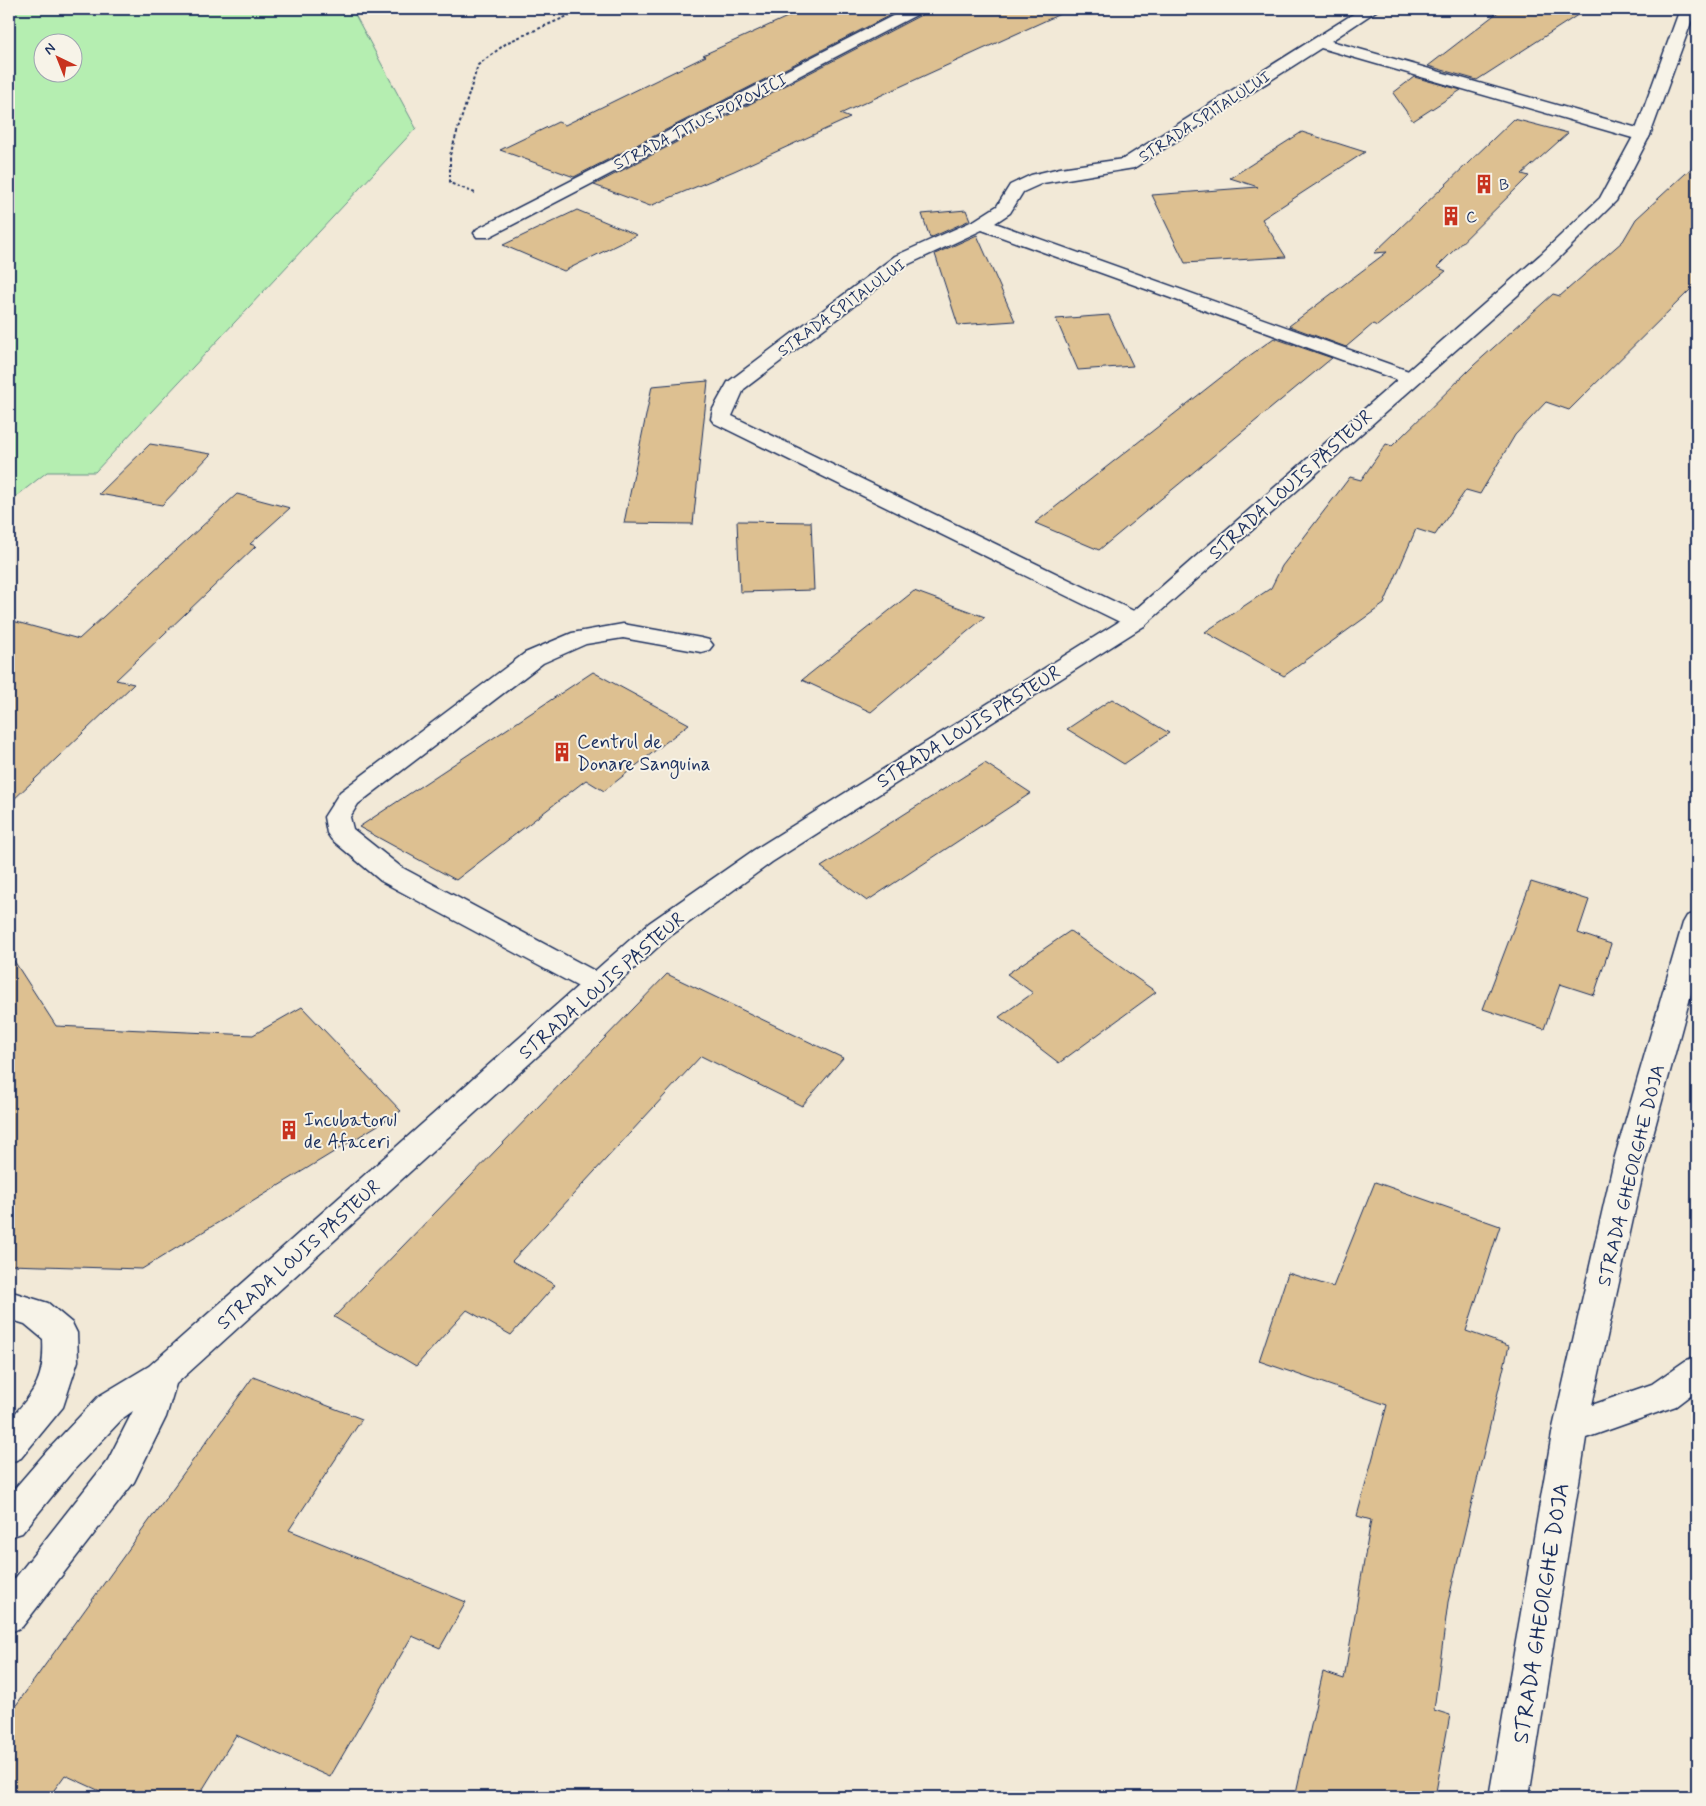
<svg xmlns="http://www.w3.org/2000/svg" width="1706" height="1806" font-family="Mynerve,sans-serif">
<rect width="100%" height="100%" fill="#f2e9d7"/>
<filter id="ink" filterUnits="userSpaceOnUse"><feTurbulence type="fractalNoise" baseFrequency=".02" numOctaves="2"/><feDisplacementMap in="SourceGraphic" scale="10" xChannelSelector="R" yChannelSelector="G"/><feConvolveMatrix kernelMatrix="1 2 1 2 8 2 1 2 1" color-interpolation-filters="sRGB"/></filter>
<g filter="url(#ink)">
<path fill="#b5eeb1" stroke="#688e88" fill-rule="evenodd" d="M 11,9 L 352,9 L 416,128 L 95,472 L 47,472 L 9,502 L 9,10 ZM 42,42 L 72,42 L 72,72 L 42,72 Z"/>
<path fill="#ddc091" stroke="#1b2f5e" d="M 805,9 L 902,9 L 574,177 L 500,150 L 558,122 L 565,125 L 706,56 L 703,55 Z
M 927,9 L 1071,9 L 840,114 L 850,118 L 734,171 L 650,206 L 594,185 L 923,14 Z
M 1502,9 L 1587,9 L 1477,80 L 1428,66 Z
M 1414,77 L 1461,90 L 1413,121 L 1393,93 Z
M 1514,119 L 1568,133 L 1522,174 L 1529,176 L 1437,267 L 1446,271 L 1377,326 L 1373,324 L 1346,347 L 1289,326 L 1387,252 L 1374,253 Z
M 1302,132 L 1365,152 L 1262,219 L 1286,257 L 1185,263 L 1152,195 L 1258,187 L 1230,178 Z
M 1697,163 L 1697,283 L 1569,410 L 1546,402 L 1515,435 L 1480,494 L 1466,490 L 1435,535 L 1416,529 L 1384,604 L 1284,676 L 1205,632 L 1271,588 L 1282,566 L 1350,477 L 1361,480 L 1386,444 L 1392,446 L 1474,365 L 1553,294 L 1560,296 L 1623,241 L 1636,219 Z
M 577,210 L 637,235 L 564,271 L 503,245 Z
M 966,210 L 970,220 L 930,238 L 922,214 Z
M 977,235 L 1015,321 L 958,325 L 935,254 Z
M 1109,315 L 1133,366 L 1078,370 L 1056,319 Z
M 1274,338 L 1332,358 L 1099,550 L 1035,523 L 1238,364 Z
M 708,381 L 693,524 L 624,523 L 652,386 Z
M 150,444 L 211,454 L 162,505 L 99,494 Z
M 237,494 L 290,508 L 250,544 L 256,546 L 116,680 L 134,684 L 9,804 L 9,620 L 79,639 Z
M 737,521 L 811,522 L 814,590 L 740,592 Z
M 914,591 L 985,617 L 871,712 L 802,680 Z
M 593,672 L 689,724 L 604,791 L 586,780 L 456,880 L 359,827 Z
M 1112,699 L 1169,733 L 1124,764 L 1067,729 Z
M 985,763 L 1031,793 L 867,901 L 821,867 Z
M 1531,882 L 1589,900 L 1578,933 L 1611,944 L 1594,995 L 1560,984 L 1544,1029 L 1483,1009 Z
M 1070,931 L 1156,992 L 1059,1063 L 999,1017 L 1033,993 L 1007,974 Z
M 9,953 L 56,1026 L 253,1035 L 302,1007 L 401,1111 L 142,1269 L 9,1265 Z
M 667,974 L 843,1058 L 802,1106 L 701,1056 L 512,1261 L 555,1285 L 511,1335 L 467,1310 L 416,1366 L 334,1317 Z
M 1375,1182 L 1500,1226 L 1466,1331 L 1509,1346 L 1448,1602 L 1434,1710 L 1450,1715 L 1435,1797 L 1295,1797 L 1323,1672 L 1344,1679 L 1371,1520 L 1357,1516 L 1387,1405 L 1259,1361 L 1288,1273 L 1333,1287 Z
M 253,1377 L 362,1419 L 289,1530 L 466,1602 L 440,1648 L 412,1636 L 330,1777 L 236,1735 L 198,1797 L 113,1797 L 65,1775 L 49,1797 L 9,1797 L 9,1715 Z"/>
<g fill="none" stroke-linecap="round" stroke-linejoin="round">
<defs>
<path id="minor" d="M 906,9 L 925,9 L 922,12 L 489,237 L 477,237 L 474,233 L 477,229 Z
M 1361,9 L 1379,9 L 1331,41 L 1648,131 L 1650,135 L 1648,139 L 1636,139 L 1321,48 L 1134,168 L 1043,183 L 1023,192 L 1010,213 L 995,223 L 1417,374 L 1420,378 L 1417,382 L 1410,384 L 1403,382 L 982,230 L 909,264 L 744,389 L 732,416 L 1144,616 L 1148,621 L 1144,626 L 1136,628 L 1128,626 L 714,423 L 711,419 L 713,409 L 728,382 L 895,256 L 975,220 L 997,206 L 1010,185 L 1031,175 L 1060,168 L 1123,159 Z
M 623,624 L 701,638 L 709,640 L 713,645 L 709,650 L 701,652 L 623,638 L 586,644 L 543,663 L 358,804 L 350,817 L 353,829 L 401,867 L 608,978 L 612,985 L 608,992 L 598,995 L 588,992 L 381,881 L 331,839 L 327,833 L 324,817 L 340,792 L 525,653 L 572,633 Z
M 1697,913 L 1697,972 L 1646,1160 L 1592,1405 L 1652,1384 L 1685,1361 L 1697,1356 L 1697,1390 L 1676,1406 L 1586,1438 L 1529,1797 L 1489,1797 L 1553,1428 L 1614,1160 L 1683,923 L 1687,916 Z
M 9,1291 L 48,1303 L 72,1323 L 77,1333 L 78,1361 L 63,1407 L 21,1458 L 9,1463 L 9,1421 C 34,1391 45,1381 43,1339 L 25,1324 L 9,1319 Z"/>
<path id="major" d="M 1680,9 L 1696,9 L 1650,135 L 1616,201 L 1554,263 L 1144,626 L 772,862 L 669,937 L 176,1384 L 166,1417 L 134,1482 L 22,1627 L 9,1633 L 9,1586 L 108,1460 L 133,1411 L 123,1418 L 71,1473 L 22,1533 L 9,1537 L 9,1495 L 47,1451 L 99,1396 L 149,1366 L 649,923 L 754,850 L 1128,616 L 1540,255 L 1600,198 L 1634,135 Z"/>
</defs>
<use href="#minor" stroke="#1b2f5e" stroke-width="3"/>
<use href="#major" stroke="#1b2f5e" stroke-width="3"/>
<path stroke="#1b2f5e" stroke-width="2" stroke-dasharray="3 2.5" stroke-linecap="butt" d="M 475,193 L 450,183 L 450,155 L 478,65 L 508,42 L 584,9"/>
<use href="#minor" fill="#f7f3e8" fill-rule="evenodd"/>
<use href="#major" fill="#f7f3e8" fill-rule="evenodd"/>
</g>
</g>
<defs>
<symbol id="building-bare" viewBox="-9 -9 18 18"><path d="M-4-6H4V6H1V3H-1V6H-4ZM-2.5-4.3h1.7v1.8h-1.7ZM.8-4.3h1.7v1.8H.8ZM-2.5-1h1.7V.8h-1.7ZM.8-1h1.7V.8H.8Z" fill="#c8321e" stroke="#f7f3e8" stroke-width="2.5" paint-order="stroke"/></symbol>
</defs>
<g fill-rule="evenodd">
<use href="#building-bare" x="1470" y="170" width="28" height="28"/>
<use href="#building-bare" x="1437" y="202" width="28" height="28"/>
<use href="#building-bare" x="548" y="738" width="28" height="28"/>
<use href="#building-bare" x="275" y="1116" width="28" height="28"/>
</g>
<g text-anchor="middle" stroke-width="4" stroke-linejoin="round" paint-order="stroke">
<g font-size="16" fill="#1b2f5e" stroke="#f7f3e8">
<text transform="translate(1204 116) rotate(-33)" y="6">STRADA SPITALULUI</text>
<text transform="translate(700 121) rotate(-27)" y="6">STRADA TITUS POPOVICI</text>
<text transform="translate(841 307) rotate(-36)" y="6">STRADA SPITALULUI</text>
</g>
<g font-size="16" fill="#1b2f5e" stroke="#f7f3e8" text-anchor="start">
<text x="1499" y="190">B</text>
<text x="1466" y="222">C</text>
</g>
<g font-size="19" fill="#1b2f5e" stroke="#f7f3e8">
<text transform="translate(1290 484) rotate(-42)" y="7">STRADA LOUIS PASTEUR</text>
<text transform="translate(968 726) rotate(-32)" y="7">STRADA LOUIS PASTEUR</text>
<text transform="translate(601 985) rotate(-41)" y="7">STRADA LOUIS PASTEUR</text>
<text transform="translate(1630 1175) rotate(-76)" y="7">STRADA GHEORGHE DOJA</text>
<text transform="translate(298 1254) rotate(-42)" y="7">STRADA LOUIS PASTEUR</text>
</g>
<g font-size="19" fill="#1b2f5e" stroke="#f7f3e8" text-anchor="start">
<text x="577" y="748">Centrul de<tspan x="577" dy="22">Donare Sanguina</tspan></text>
<text x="304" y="1126">Incubatorul<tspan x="304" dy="22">de Afaceri</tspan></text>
</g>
<g font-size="22" fill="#1b2f5e" stroke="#f7f3e8">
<text transform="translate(1540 1613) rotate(-81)" y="8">STRADA GHEORGHE DOJA</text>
</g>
</g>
<rect width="1706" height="1806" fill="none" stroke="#f7f3e8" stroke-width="30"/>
<rect x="15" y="15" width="1676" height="1776" fill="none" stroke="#1b2f5e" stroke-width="2" filter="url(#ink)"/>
<g transform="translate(58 58) rotate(317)"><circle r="24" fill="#f7f3e8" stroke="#9fa5b1"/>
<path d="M0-4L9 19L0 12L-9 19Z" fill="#c8321e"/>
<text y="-8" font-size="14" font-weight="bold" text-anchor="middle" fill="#1b2f5e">N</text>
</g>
</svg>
